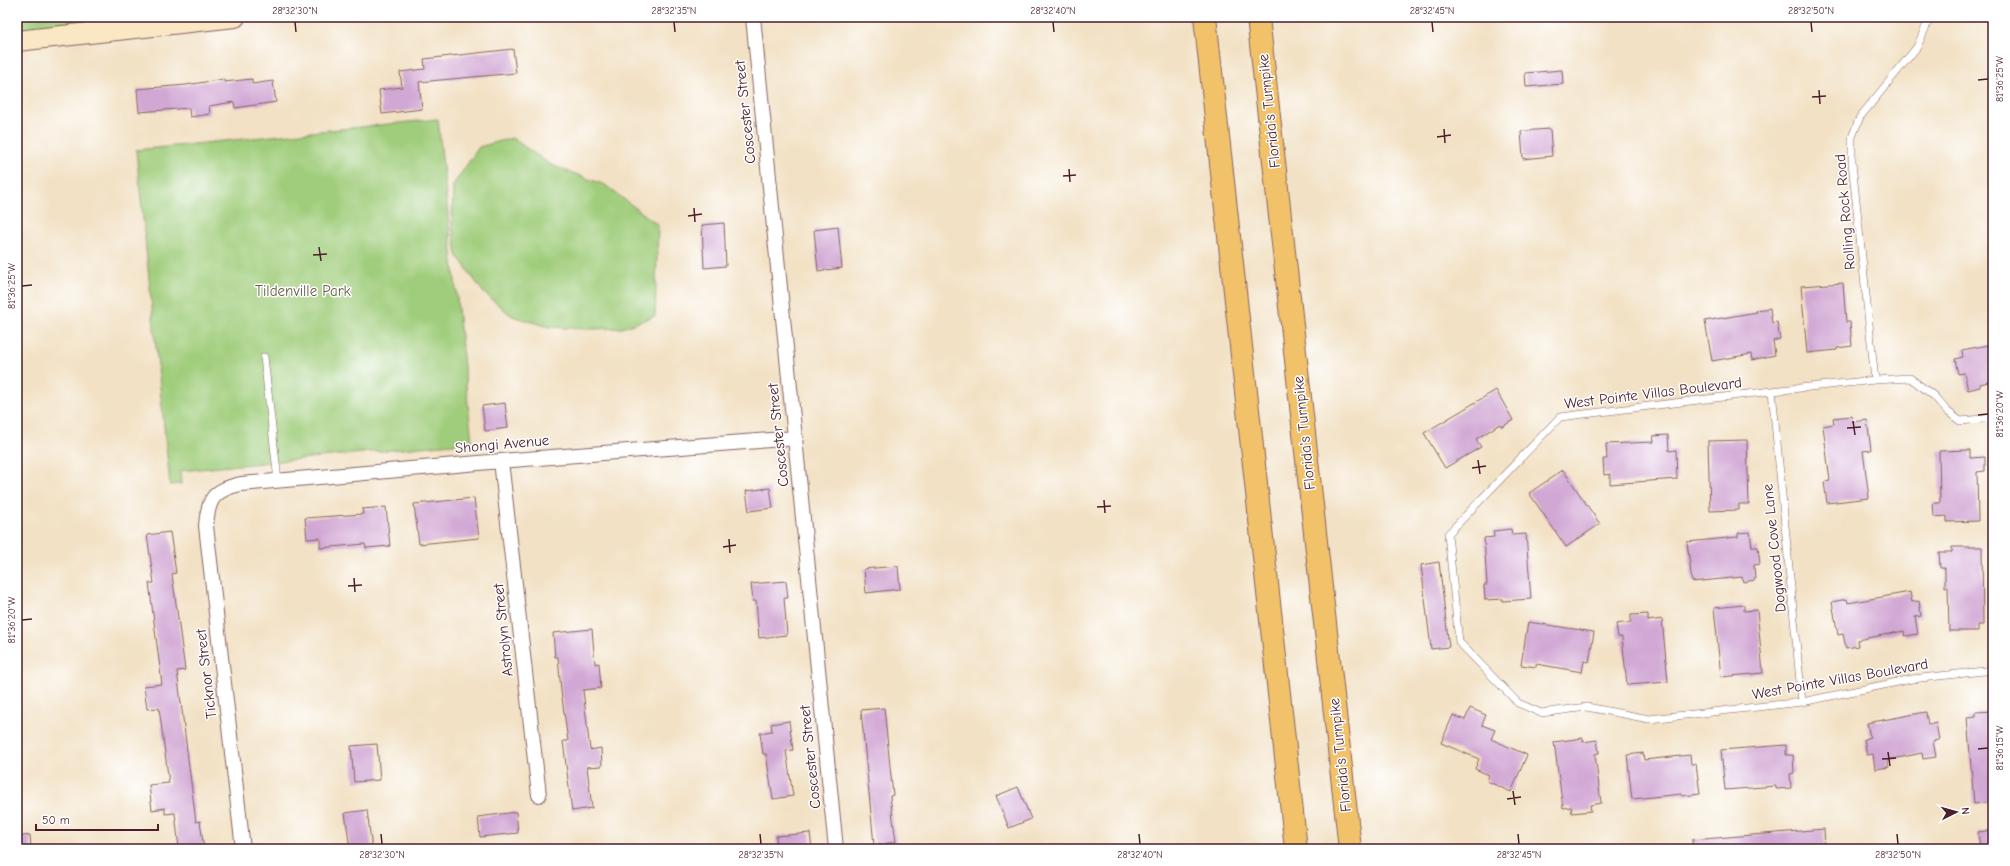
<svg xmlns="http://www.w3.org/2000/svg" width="2010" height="866" font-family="'Comic Neue',sans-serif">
<rect width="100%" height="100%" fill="#fff"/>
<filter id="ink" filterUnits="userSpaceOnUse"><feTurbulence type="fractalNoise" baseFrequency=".025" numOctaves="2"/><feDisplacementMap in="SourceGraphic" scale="8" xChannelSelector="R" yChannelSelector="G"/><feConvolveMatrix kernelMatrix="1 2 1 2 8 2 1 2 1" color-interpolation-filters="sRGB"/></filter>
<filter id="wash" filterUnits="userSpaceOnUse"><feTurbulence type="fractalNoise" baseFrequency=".012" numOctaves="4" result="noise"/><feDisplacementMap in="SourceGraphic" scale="16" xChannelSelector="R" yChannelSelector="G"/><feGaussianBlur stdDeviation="0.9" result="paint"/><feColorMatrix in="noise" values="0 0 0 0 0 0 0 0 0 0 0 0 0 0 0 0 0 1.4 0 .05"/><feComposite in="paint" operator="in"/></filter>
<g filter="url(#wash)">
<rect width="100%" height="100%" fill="#f2e1c4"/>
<path fill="#a0cd7b" stroke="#757653" d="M 17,17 L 235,17 L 17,40 Z
M 438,119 L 472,442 L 180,471 L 181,484 L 170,485 L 136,150 Z
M 512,138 L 551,165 L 605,185 L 658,225 L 655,316 L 622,328 L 589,329 L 549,327 L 512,316 L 483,292 L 457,255 L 452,225 L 453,185 L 479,147 Z"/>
<g id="blocks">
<path fill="#d1a7d4" d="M 513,49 L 516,73 L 419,82 L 422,109 L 382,114 L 379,90 L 402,87 L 400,72 L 425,69 L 424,59 Z
M 1562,70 L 1563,84 L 1526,87 L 1525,73 Z
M 224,79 L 224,82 L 252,79 L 252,84 L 273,81 L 276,102 L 235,108 L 234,102 L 209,106 L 210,114 L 190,117 L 189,108 L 139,112 L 137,89 L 186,85 Z
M 1550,129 L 1552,156 L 1523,159 L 1521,131 Z
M 724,223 L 726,266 L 704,268 L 702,225 Z
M 838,227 L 842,268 L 818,271 L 814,230 Z
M 1843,283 L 1846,322 L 1850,322 L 1852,346 L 1837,348 L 1837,350 L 1807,353 L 1801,286 Z
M 1770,308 L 1772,323 L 1777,322 L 1780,339 L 1773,341 L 1775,355 L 1752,360 L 1751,354 L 1712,361 L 1705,321 L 1757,312 L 1756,310 Z
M 1993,344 L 1993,381 L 1980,384 L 1980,387 L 1968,390 L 1964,373 L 1958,374 L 1955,359 L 1963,357 L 1962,350 Z
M 1496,390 L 1513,420 L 1502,427 L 1500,424 L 1476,439 L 1481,447 L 1445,468 L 1424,433 Z
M 505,403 L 508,428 L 485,431 L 482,406 Z
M 1851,416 L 1852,422 L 1867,420 L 1871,450 L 1863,451 L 1869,498 L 1827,503 L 1824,482 L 1830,481 L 1823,426 L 1834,424 L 1833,418 Z
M 1668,435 L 1669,451 L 1676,450 L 1677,479 L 1610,484 L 1610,474 L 1604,475 L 1603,459 L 1607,459 L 1606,444 L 1654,442 L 1653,436 Z
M 1747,440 L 1749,504 L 1739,504 L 1739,510 L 1710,511 L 1708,441 Z
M 1970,450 L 1970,458 L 1985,457 L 1985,471 L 1977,472 L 1978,521 L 1947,522 L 1947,516 L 1934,517 L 1933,503 L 1940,503 L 1939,451 Z
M 1563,470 L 1600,524 L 1566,547 L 1529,493 Z
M 770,488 L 773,508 L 749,511 L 746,491 Z
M 474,498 L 479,538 L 419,544 L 414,504 Z
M 386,507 L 390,546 L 366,548 L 365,544 L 320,548 L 320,538 L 307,539 L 305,518 L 363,514 L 362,509 Z
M 1511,529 L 1512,535 L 1526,534 L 1531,599 L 1503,601 L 1503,599 L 1485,600 L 1484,585 L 1487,585 L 1484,538 L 1494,537 L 1493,531 Z
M 170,532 L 176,573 L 172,574 L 185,670 L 177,671 L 196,822 L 200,821 L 204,849 L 179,849 L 175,813 L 165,814 L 165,808 L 152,810 L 149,785 L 169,783 L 159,708 L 147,709 L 144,686 L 162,684 L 149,583 L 154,583 L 147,535 Z
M 1750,532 L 1752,547 L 1758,547 L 1760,564 L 1754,565 L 1755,580 L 1743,582 L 1742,577 L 1692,582 L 1687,542 L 1738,537 L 1738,533 Z
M 1952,547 L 1982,547 L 1983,625 L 1978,625 L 1978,631 L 1949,631 L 1948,587 L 1945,587 L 1945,568 L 1940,568 L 1939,552 L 1952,552 Z
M 1439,562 L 1449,647 L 1431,649 L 1421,565 Z
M 898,566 L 900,589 L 866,593 L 864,569 Z
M 786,581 L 788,598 L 784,598 L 787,635 L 759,638 L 756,601 L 753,601 L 751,584 Z
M 1910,592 L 1912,602 L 1919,601 L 1921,616 L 1915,617 L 1918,634 L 1905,636 L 1904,631 L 1857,640 L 1858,646 L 1846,648 L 1843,634 L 1838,635 L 1832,602 L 1847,599 L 1848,603 Z
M 1744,605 L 1744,611 L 1757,610 L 1763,673 L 1721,677 L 1714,608 Z
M 1648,614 L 1648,621 L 1662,619 L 1668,682 L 1627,685 L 1622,637 L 1618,637 L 1616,624 L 1631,622 L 1631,615 Z
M 1528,622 L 1594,632 L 1589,662 L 1584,661 L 1582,672 L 1536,664 L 1536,667 L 1521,665 Z
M 592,629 L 595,664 L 599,663 L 601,688 L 583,690 L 590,750 L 601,748 L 602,766 L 587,767 L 592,808 L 572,811 L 563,741 L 568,741 L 561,691 L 558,657 L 555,657 L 553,633 Z
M 884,708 L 893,795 L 890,796 L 896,842 L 874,845 L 861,710 Z
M 1470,708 L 1486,715 L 1482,725 L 1495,730 L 1491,739 L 1527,755 L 1511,792 L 1487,781 L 1489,775 L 1475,769 L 1479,759 L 1441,743 L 1453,715 L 1465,720 Z
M 1993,711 L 1993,802 L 1974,804 L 1967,717 L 1976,716 L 1976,712 Z
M 1926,712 L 1928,725 L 1936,723 L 1939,740 L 1933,741 L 1936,757 L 1923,759 L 1922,753 L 1888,760 L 1889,767 L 1875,769 L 1873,754 L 1867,755 L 1864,739 L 1870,737 L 1867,723 Z
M 789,721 L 793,750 L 786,751 L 793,796 L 773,799 L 766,754 L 763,754 L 760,733 L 772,731 L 771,724 Z
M 1583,738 L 1583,742 L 1597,740 L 1599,753 L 1595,754 L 1601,803 L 1590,805 L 1591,811 L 1572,813 L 1571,807 L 1563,808 L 1554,742 Z
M 377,744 L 380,780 L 354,782 L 351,746 Z
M 1786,745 L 1786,755 L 1793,755 L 1794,773 L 1790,774 L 1791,788 L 1776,789 L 1776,786 L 1725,790 L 1721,750 Z
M 1643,753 L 1644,760 L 1690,755 L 1691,764 L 1696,764 L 1700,794 L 1682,796 L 1682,794 L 1632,799 L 1627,755 Z
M 1018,787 L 1031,819 L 1009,828 L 996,796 Z
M 367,810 L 372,849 L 350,849 L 345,813 Z
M 516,812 L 518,833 L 480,837 L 478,817 Z
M 1824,829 L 1825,849 L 1693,849 L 1692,840 Z
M 1993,830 L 1993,849 L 1980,849 L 1978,832 Z
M 810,833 L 812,849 L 777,849 L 776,836 Z
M 30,835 L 31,849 L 17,849 L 17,837 Z"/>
</g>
</g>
<g filter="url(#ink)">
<use href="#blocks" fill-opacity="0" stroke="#856361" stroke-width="1"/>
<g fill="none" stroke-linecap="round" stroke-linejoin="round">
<defs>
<path id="service" d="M 264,357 L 278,481
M 1875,380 L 1852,163 L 1852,137 L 1860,117 L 1917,47 L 1930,17
M 1772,391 L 1802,702
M 1993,418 L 1960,421 L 1947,411 L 1934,396 L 1910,378 L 1875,380 L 1772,391 L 1560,417 L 1448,534 L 1459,642 L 1518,703 L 1541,713 L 1587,707 L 1649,719 L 1802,702 L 1912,679 L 1993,670"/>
<path id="minor" d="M 753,17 L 836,849
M 501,461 L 539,795
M 243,849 L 206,526 C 208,499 213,490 241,484 L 501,461 L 796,438"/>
<path id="secondary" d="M 17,41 L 235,17"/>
<path id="motorway" d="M 1205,17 L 1296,849
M 1258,17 L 1350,849"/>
</defs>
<use href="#service" stroke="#856361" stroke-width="8"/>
<use href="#minor" stroke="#856361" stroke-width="16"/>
<use href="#secondary" stroke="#856361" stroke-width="22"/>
<use href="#motorway" stroke="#856361" stroke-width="24"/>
<use href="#service" stroke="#fff" stroke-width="7"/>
<use href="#minor" stroke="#fff" stroke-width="14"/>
<use href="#secondary" stroke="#fae7c3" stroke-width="20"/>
<use href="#motorway" stroke="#f2c26a" stroke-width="22"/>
</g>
</g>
<path fill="none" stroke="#4a1f2b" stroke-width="1.5" d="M 295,22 L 296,32M 674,22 L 675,32M 1053,22 L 1054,32M 1432,22 L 1433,32M 1811,22 L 1812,32M 1978,80 L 1988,79M 1819,90 L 1820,104M 1812,97 L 1826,96M 1444,129 L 1445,143M 1437,137 L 1451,135M 1069,169 L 1070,182M 1063,176 L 1076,175M 694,208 L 695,222M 688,216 L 702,214M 319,247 L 321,261M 313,255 L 327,254M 22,286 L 32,285M 1978,415 L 1988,414M 1853,421 L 1855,435M 1847,428 L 1861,427M 1478,460 L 1480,474M 1472,468 L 1486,466M 1104,500 L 1105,513M 1097,507 L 1111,506M 729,539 L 730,553M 723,547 L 736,545M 354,578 L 355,592M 348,586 L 362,585M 22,620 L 32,619M 1978,749 L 1988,748M 1888,752 L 1890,766M 1882,759 L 1896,758M 1513,791 L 1515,805M 1507,799 L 1521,797M 381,834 L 382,844M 760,834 L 761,844M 1139,834 L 1140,844M 1518,834 L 1519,844M 1897,834 L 1898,844"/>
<g text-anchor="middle" stroke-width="3" stroke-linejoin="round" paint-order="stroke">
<g font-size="15" fill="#4a1f2b" stroke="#fff">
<text transform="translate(1269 111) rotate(-96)" y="5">Florida's Turnpike</text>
<text transform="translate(745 112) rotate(-96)" y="5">Coscester Street</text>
<text transform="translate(1845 212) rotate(-95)" y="5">Rolling Rock Road</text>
<text transform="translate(1653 393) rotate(-7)" y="5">West Pointe Villas Boulevard</text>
<text transform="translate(1304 433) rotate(-96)" y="5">Florida's Turnpike</text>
<text transform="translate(778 435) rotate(-96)" y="5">Coscester Street</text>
<text transform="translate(502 444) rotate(-5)" y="5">Shongi Avenue</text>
<text transform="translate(1774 548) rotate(-96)" y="5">Dogwood Cove Lane</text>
<text transform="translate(503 630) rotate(-96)" y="5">Astrolyn Street</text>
<text transform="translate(206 674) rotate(-97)" y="5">Ticknor Street</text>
<text transform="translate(1840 679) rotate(-10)" y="5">West Pointe Villas Boulevard</text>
<text transform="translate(1340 755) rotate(-96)" y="5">Florida's Turnpike</text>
<text transform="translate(810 757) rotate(-96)" y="5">Coscester Street</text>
</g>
<g font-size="15" fill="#685c47" stroke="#fff">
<text x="303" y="296">Tildenville Park</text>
</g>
</g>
<rect width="2010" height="866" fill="none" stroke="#fff" stroke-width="44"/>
<g transform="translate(1956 812) rotate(84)" stroke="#ffffff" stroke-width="3" paint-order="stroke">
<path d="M0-3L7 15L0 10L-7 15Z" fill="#4a1f2b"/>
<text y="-6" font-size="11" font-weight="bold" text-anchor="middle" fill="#4a1f2b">N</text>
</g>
<path d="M36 824v6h122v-6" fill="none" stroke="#4a1f2b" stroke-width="2"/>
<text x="42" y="824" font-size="12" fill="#4a1f2b" stroke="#ffffff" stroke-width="3" paint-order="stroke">50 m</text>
<rect x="22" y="22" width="1966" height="822" fill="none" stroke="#4a1f2b" stroke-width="1.5"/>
<g font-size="10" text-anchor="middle" fill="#4a1f2b">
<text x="295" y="14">28°32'30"N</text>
<text x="674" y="14">28°32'35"N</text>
<text x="1053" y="14">28°32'40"N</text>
<text x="1432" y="14">28°32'45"N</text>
<text x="1811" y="14">28°32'50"N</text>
<text transform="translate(1999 79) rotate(-90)" y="4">81°36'25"W</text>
<text transform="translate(11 286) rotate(-90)" y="4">81°36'25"W</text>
<text transform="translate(1999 414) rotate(-90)" y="4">81°36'20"W</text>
<text transform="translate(11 620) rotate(-90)" y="4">81°36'20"W</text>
<text transform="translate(1999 748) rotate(-90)" y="4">81°36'15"W</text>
<text x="382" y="858">28°32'30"N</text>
<text x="761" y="858">28°32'35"N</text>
<text x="1140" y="858">28°32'40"N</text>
<text x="1519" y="858">28°32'45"N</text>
<text x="1898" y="858">28°32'50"N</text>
</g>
</svg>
